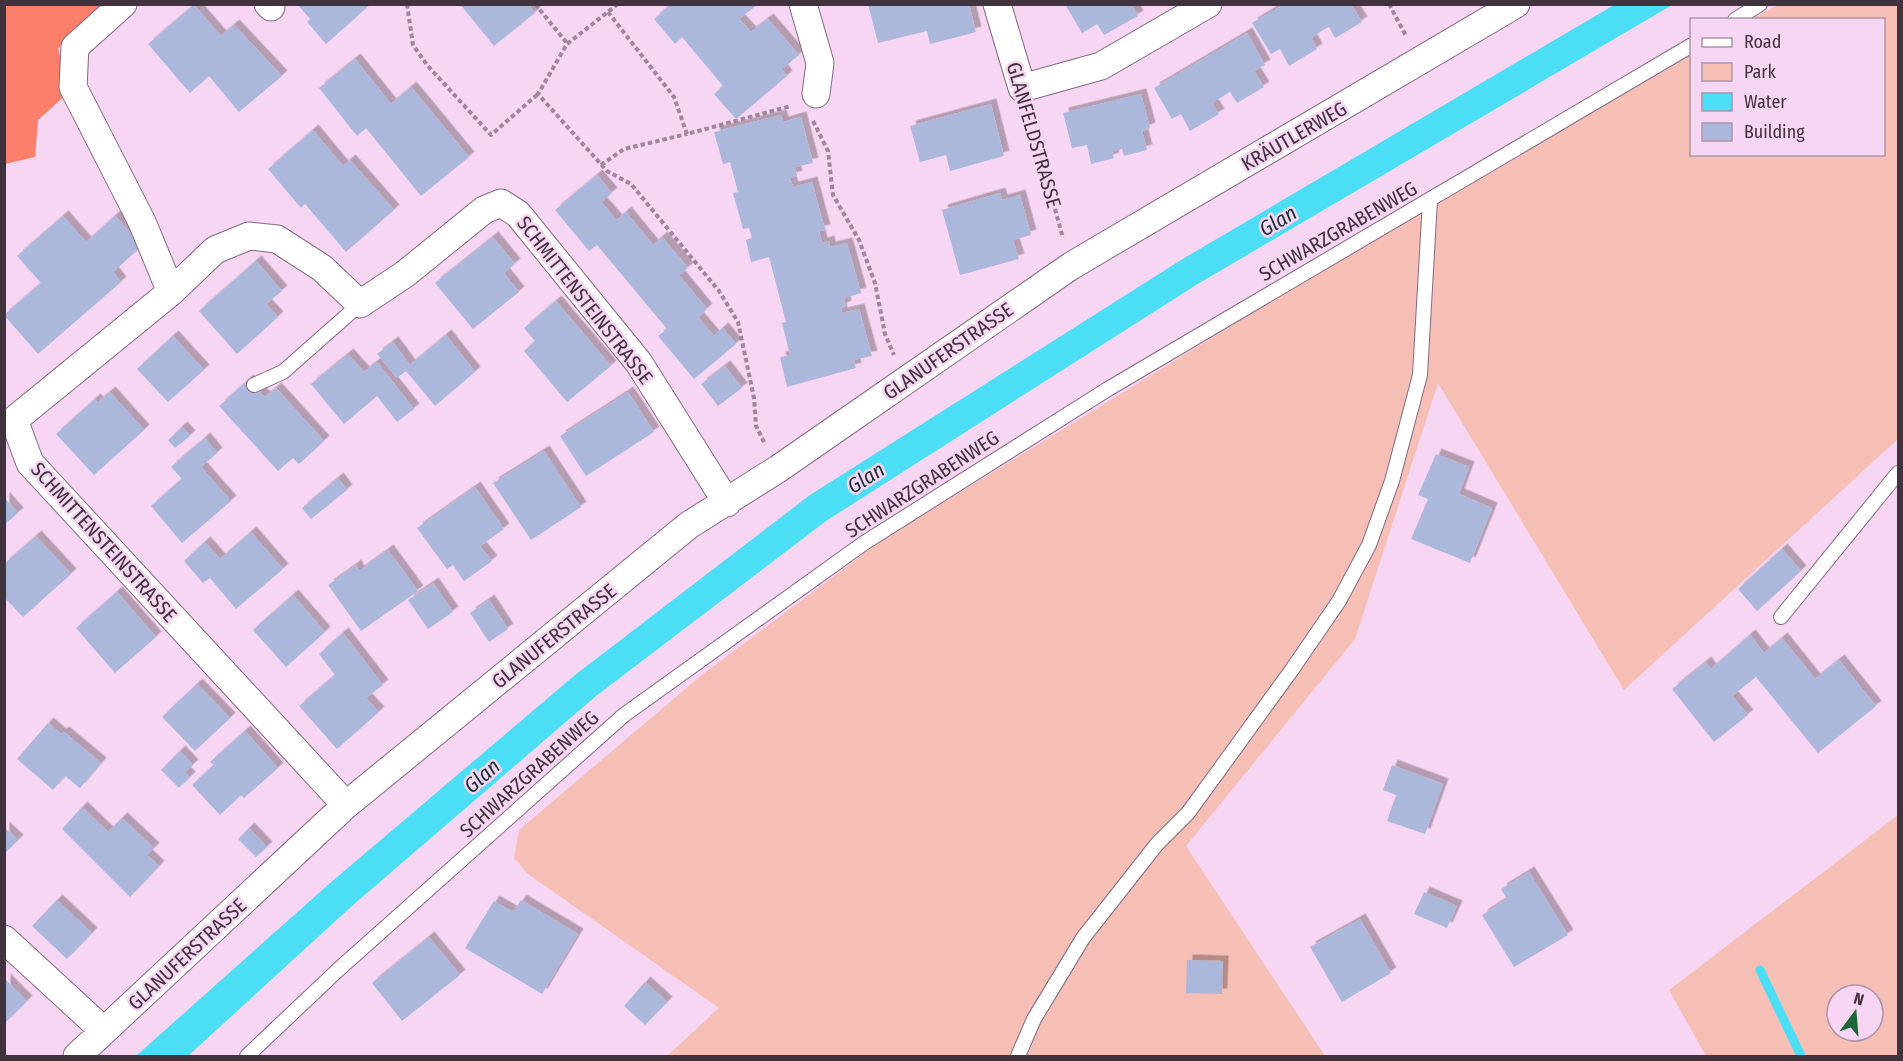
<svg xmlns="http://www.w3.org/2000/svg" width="1903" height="1061" font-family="'Fira Sans Condensed',sans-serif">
<defs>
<filter id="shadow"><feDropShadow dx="5.5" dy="-5.5" stdDeviation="0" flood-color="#0004"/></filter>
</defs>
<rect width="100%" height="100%" fill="#f6d6f2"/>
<path fill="#f5bfb5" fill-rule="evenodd" d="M 1778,5 L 1898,5 L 1898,439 L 1624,690 L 1438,383 L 1355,639 L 1186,846 L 1325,1056 L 667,1056 L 719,1008 L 528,874 L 514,858 L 519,830 L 703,674 L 881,541 L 1293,288 L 1691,55 L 1692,154 L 1884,154 L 1884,20 L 1752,19 Z
M 1898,815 L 1898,1056 L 1706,1056 L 1669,990 ZM 1837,995 L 1873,995 L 1873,1031 L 1837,1031 Z"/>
<path fill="#fb7f6b" d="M 4,5 L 106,5 L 58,48 L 69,92 L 38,120 L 35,157 L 5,164 Z"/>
<path fill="#4cdef5" d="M 1614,5 L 1672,5 L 1196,285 L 826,521 L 596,696 L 353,905 L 188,1056 L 136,1056 L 329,884 L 575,675 L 810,495 L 1181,260 Z"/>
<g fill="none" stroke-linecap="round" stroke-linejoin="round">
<path stroke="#4cdef5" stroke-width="9" d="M 1760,970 L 1801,1056"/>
</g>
<path fill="#acb8db" filter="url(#shadow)" d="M 297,4 L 371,4 L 326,44 L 307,22 L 310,19 Z
M 460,4 L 528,4 L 535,13 L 494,46 Z
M 868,4 L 969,4 L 976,32 L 930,44 L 927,31 L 878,43 Z
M 1068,4 L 1131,4 L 1138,16 L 1104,35 L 1097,24 L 1082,33 L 1066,6 Z
M 1284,4 L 1355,4 L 1352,6 L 1362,22 L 1335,38 L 1329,27 L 1320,32 L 1311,38 L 1317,49 L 1289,66 L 1280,49 L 1271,54 L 1252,23 Z
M 194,5 L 221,36 L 234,25 L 282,76 L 239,112 L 209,76 L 190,93 L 148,44 Z
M 670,5 L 757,5 L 739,19 L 751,32 L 768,19 L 799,55 L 782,69 L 787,76 L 736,119 L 714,94 L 723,86 L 682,37 L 675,44 L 654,19 Z
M 1247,33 L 1265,65 L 1254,71 L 1264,87 L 1237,103 L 1230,92 L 1212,103 L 1219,114 L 1190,131 L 1181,114 L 1172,119 L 1154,88 Z
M 355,59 L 391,104 L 411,87 L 469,157 L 421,196 L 366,128 L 357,136 L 319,88 Z
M 1141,94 L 1150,128 L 1142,131 L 1147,150 L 1124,156 L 1122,149 L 1112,151 L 1114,158 L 1091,164 L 1087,145 L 1072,148 L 1063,113 Z
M 991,104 L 1004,156 L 950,171 L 946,155 L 920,162 L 910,126 Z
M 781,115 L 783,122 L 801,117 L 813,163 L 795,167 L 797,176 L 790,178 L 793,187 L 812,182 L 825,230 L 819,231 L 822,243 L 829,241 L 830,247 L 847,243 L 861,293 L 844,298 L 846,306 L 841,308 L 842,313 L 859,309 L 872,356 L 854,360 L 856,368 L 787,387 L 780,357 L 790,355 L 782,323 L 786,322 L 769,257 L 751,262 L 746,240 L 752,238 L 749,228 L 743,229 L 733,193 L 738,192 L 730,162 L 723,164 L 714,132 Z
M 313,130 L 343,166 L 350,160 L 394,210 L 346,252 L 305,204 L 301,208 L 268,169 Z
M 597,175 L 612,193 L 601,202 L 617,220 L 626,212 L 653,245 L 662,237 L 688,268 L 679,275 L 707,309 L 698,317 L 714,336 L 723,328 L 736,344 L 694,379 L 658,336 L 667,329 L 597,245 L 589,251 L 555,210 Z
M 1000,193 L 1002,200 L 1020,195 L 1031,235 L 1013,240 L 1019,259 L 960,275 L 942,210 Z
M 63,216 L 86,242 L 115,216 L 142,246 L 113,272 L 121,282 L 38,354 L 4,315 L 41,283 L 17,256 Z
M 493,237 L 515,264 L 504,273 L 519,292 L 473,329 L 435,283 Z
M 256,261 L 282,291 L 266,304 L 278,317 L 237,354 L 199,311 Z
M 556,301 L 611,366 L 567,402 L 524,351 L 535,341 L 524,328 Z
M 446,335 L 475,372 L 435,406 L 406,371 L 397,378 L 377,354 L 393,342 L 410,365 Z
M 173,336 L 204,370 L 168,402 L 137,369 Z
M 348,354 L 364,372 L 377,362 L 414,409 L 397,422 L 377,396 L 344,424 L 311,384 Z
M 725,366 L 742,388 L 718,406 L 701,384 Z
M 248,380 L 265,397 L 276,388 L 324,441 L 299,464 L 293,458 L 278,471 L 219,406 Z
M 110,392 L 144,430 L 94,475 L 56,434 L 95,399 L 98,402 Z
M 628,392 L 654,432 L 586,476 L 560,436 Z
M 182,427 L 190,436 L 175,448 L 168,440 Z
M 205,438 L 217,453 L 201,467 L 231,501 L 182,543 L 151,506 L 182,479 L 171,467 Z
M 544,451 L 581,507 L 531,540 L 493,483 Z
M 1436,454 L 1469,467 L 1459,494 L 1492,508 L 1470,563 L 1411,539 L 1428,499 L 1418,495 Z
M 338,478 L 347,490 L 311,519 L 302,508 Z
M 475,487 L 504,529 L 480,546 L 492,561 L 464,581 L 453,565 L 447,569 L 417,528 Z
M 4,497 L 18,513 L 4,525 Z
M 251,532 L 283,569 L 236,609 L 210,578 L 203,583 L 184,561 L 205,542 L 220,559 Z
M 36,536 L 71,574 L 23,617 L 4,597 L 4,564 Z
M 1782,549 L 1801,571 L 1757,611 L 1738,589 Z
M 388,550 L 418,591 L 361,631 L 328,585 L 356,565 L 359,571 Z
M 433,583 L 453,612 L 428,629 L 408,600 Z
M 117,592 L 156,637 L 115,673 L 76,628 Z
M 293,595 L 325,632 L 286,667 L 253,630 Z
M 489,600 L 508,629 L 489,642 L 470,613 Z
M 343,633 L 383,685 L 366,698 L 379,712 L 337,749 L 299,706 L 335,675 L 319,654 Z
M 1750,635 L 1764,653 L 1782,638 L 1815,679 L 1839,660 L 1876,706 L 1818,753 L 1756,677 L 1732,696 L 1748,715 L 1714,742 L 1672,689 L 1706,662 L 1711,669 Z
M 197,684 L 230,718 L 195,751 L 162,717 Z
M 48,723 L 61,734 L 64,732 L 101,763 L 80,788 L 65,776 L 53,790 L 17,759 Z
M 245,731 L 278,768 L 244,798 L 241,795 L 220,815 L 192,785 L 214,765 L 210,762 Z
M 180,751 L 193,765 L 185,772 L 190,777 L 179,788 L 161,770 Z
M 1392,765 L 1443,784 L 1425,834 L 1387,821 L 1396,795 L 1383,790 Z
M 82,807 L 108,832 L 122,818 L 154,848 L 147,855 L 159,866 L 130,897 L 62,829 Z
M 4,827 L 18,840 L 4,854 Z
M 249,828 L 267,847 L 256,857 L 238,839 Z
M 1529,872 L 1568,935 L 1514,967 L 1482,915 L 1507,899 L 1501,889 Z
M 1424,892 L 1457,906 L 1447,928 L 1414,914 Z
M 57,900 L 92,933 L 67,959 L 32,926 Z
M 521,900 L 578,934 L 542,994 L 465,948 L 494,901 L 513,912 Z
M 1360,919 L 1391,973 L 1342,1002 L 1310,947 Z
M 429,937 L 460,975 L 402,1021 L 372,983 Z
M 1187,960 L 1223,961 L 1222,994 L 1186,993 Z
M 5,979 L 27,1001 L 5,1023 Z
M 645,982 L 667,1002 L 645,1025 L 624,1006 Z"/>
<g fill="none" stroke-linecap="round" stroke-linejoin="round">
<defs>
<path id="lane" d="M 1735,20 L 1760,4
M 254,385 L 283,372 L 360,304
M 1781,617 L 1898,473
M 247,1056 L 339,969 L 624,715 L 864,543 L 1108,389 L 1692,45
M 1018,1056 L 1034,1019 L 1083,938 L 1157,844 L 1188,813 L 1291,671 L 1339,601 L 1369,545 L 1392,481 L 1420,375 L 1430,200"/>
<path id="street" d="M 123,4 L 75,47 L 73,87 L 142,222 L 171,292
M 268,4 L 271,7
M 803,4 L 820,63 L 816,94
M 997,4 L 1022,88 L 1101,66 L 1208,4
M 346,805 L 30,463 L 14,420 L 171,292 L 215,250 L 249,236 L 277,239 L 322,268 L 360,304 L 405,274 L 484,210 L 501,203 L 518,214 L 639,363 L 727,503
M 4,939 L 104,1031
M 77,1056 L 346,805 L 689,525 L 778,469 L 1071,266 L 1516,4"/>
</defs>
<use href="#lane" stroke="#856982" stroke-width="16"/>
<use href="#street" stroke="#856982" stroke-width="29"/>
<path stroke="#9e879b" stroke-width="4" stroke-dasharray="4.5 3" stroke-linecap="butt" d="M 407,4 L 413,45 L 427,65 L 491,135 L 538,94
M 535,4 L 567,43
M 618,4 L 567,44 L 538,94 L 607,171 L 631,184 L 719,291 L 738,322 L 754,398 L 756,426 L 765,444
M 1389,4 L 1406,36
M 608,12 L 674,97 L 687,134 L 791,106
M 1029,115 L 1063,238
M 813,121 L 828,151 L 833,195 L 859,240 L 875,283 L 885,334 L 894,355
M 601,165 L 624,149 L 687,134"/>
<use href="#lane" stroke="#fff" stroke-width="14"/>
<use href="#street" stroke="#fff" stroke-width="27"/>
</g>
<g text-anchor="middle" stroke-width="5" stroke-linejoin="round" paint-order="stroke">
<g font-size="20" fill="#40333e" stroke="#f6d6f2">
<text transform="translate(1034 135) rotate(74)" y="7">GLANFELDSTRASSE</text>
<text transform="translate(1294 136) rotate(-30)" y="7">KRÄUTLERWEG</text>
<text transform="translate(1338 231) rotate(-30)" y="7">SCHWARZGRABENWEG</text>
<text transform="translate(585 300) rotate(52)" y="7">SCHMITTENSTEINSTRASSE</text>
<text transform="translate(948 351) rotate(-35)" y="7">GLANUFERSTRASSE</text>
<text transform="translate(922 484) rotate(-33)" y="7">SCHWARZGRABENWEG</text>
<text transform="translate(104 542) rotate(48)" y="7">SCHMITTENSTEINSTRASSE</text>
<text transform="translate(554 636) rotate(-39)" y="7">GLANUFERSTRASSE</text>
<text transform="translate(529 774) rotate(-42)" y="7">SCHWARZGRABENWEG</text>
<text transform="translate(187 954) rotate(-43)" y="7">GLANUFERSTRASSE</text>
</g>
<g font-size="21" font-style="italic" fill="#133237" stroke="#f6d6f2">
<text transform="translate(1278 221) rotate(-31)" y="7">Glan</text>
<text transform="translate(866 478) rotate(-32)" y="7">Glan</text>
<text transform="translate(482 776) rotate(-41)" y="7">Glan</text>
</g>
</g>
<rect width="1903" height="1061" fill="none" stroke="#40333e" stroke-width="12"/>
<rect x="1690" y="18" width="195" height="138" fill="#f6d6f2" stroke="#ad95aa" stroke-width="1.5"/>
<rect x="1702" y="38" width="30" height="9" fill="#ffffff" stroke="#ad95aa" stroke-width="1.5"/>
<text x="1744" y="48" font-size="18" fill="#40333e">Road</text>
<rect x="1702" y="63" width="30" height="18" fill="#f5bfb5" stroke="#ad95aa" stroke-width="1.5"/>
<text x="1744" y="78" font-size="18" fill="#40333e">Park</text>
<rect x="1702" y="93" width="30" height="18" fill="#4cdef5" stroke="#ad95aa" stroke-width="1.5"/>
<text x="1744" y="108" font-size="18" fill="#40333e">Water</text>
<rect x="1702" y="123" width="30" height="18" fill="#acb8db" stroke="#ad95aa" stroke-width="1.5"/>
<text x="1744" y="138" font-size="18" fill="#40333e">Building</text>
<g transform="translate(1855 1013) rotate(16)"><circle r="28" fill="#f6d6f2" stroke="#ad95aa" stroke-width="1.5"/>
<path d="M0-4.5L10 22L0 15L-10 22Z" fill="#1c6735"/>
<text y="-9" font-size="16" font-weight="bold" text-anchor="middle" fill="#40333e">N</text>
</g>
</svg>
